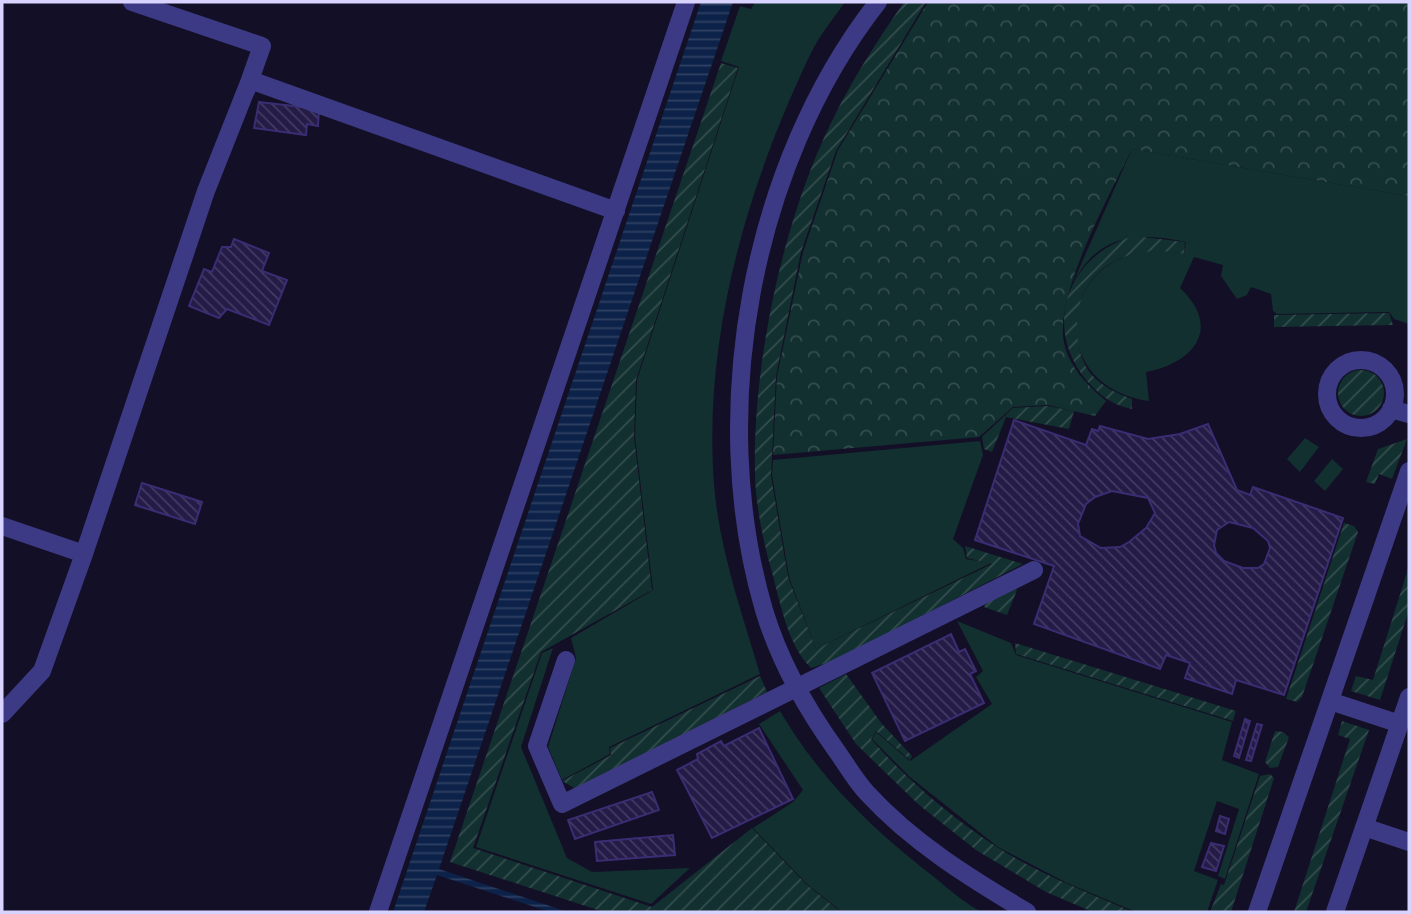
<svg xmlns="http://www.w3.org/2000/svg" width="1411" height="914" font-family="Cabin,sans-serif">
<defs>
<pattern id="forest-crowns" width="20" height="18" patternUnits="userSpaceOnUse" patternTransform="scale(1.75)"><rect width="20" height="18" fill="#12302f"/><path d="M2 6a3 3 0 1 1 6 0M12 15a3 3 0 1 1 6 0" fill="none" stroke="#344d4e"/></pattern>
<pattern id="garden-furrows" width="10" height="10" patternUnits="userSpaceOnUse" patternTransform="scale(1.75)"><rect width="10" height="10" fill="#12302f"/><path d="M-1 1l2-2M0 10L10 0M9 11l2-2" fill="none" stroke="#344d4e"/></pattern>
<pattern id="water-rules" width="6" height="5" patternUnits="userSpaceOnUse" patternTransform="scale(1.75)"><rect width="6" height="5" fill="#0c2248"/><path d="M0 2.5h6" fill="none" stroke="#2f4163"/></pattern>
<pattern id="building-back-hatch" width="6" height="6" patternUnits="userSpaceOnUse" patternTransform="scale(1.75)"><rect width="6" height="6" fill="#241b47"/><path d="M-1 5l2 2M0 0l6 6M5-1l2 2" fill="none" stroke="#433b63"/></pattern>
</defs>
<rect width="100%" height="100%" fill="#130f26"/>
<path fill="#12302f" d="M 755,2 L 845,2 C 833,19 819,36 810,55 C 747,187 703,337 714,484 C 719,549 742,613 760,674 L 609,747 L 610,754 L 562,780 L 548,747 L 576,658 L 571,638 L 653,590 L 635,437 L 637,380 L 739,67 L 721,61 L 740,6 L 751,9 Z
M 1132,149 L 1409,196 L 1409,324 L 1394,319 L 1389,312 L 1277,314 L 1273,311 L 1271,294 L 1251,287 L 1247,295 L 1237,299 L 1221,276 L 1223,265 L 1194,257 L 1180,288 C 1222,327 1195,363 1146,372 L 1149,401 C 1035,386 1060,228 1184,254 L 1186,242 C 1134,231 1096,235 1071,287 Z
M 1305,438 L 1319,447 L 1300,472 L 1287,459 Z
M 980,441 L 983,455 L 953,539 L 963,548 L 966,559 L 991,563 L 816,649 L 789,577 L 772,475 L 773,460 Z
M 1332,459 L 1343,469 L 1325,491 L 1314,481 Z
M 957,621 L 1011,643 L 1016,655 L 1232,722 L 1222,760 L 1259,774 L 1225,879 L 1218,876 L 1239,809 L 1217,801 L 1194,871 L 1218,880 L 1207,912 L 1136,912 L 1067,883 L 998,847 L 910,777 L 872,739 L 876,732 L 910,761 L 992,704 L 976,677 L 983,671 Z
M 553,648 L 521,747 L 567,858 L 592,872 L 690,868 L 651,904 L 476,847 L 542,653 Z
M 780,711 C 820,779 872,829 934,877 C 949,889 965,904 982,912 L 842,912 L 807,884 L 753,828 L 793,802 L 803,790 L 759,724 Z"/>
<path fill="url(#forest-crowns)" d="M 928,2 L 1409,2 L 1409,196 L 1132,149 C 1110,194 1059,287 1063,335 C 1065,363 1086,384 1106,401 L 1095,416 L 1048,405 L 1013,407 L 979,437 L 773,455 L 777,376 L 803,252 L 838,150 Z"/>
<path fill="url(#garden-furrows)" d="M 904,2 L 926,2 L 836,151 L 801,252 L 776,376 L 771,476 L 788,577 L 816,649 L 992,564 L 967,558 L 965,546 L 1023,564 L 836,660 L 811,668 C 788,645 781,606 773,576 C 764,545 756,508 755,476 C 752,367 782,224 830,125 C 851,81 877,41 904,2 Z
M 721,63 L 738,68 L 636,380 L 634,437 L 652,590 L 541,652 L 473,848 L 652,907 L 752,828 L 806,884 L 841,912 L 604,912 L 450,862 Z
M 1134,236 L 1185,242 L 1184,254 C 1132,243 1080,265 1077,322 C 1076,338 1080,361 1091,374 C 1102,387 1117,393 1132,399 L 1132,409 C 1114,406 1099,395 1087,381 C 1041,327 1068,254 1134,236 Z
M 1389,313 L 1393,325 L 1274,327 L 1274,315 Z
M1338 393a23 23 0 1 1 46 0a23 23 0 1 1-46 0Z
M 1048,406 L 1074,411 L 1069,429 L 1006,417 L 992,452 L 984,449 L 982,437 L 1013,408 Z
M 1407,439 L 1392,479 L 1379,474 L 1375,484 L 1366,482 L 1378,449 Z
M 1344,523 L 1354,526 L 1358,532 L 1302,697 L 1297,702 L 1286,699 Z
M 1409,566 L 1409,610 L 1380,700 L 1351,691 L 1356,676 L 1373,680 Z
M 1012,585 L 1017,590 L 1007,615 L 984,607 L 986,601 Z
M 1015,643 L 1236,711 L 1233,721 L 1016,654 Z
M 846,674 L 882,724 L 912,756 L 910,760 L 876,731 L 871,739 C 906,779 952,818 997,847 C 1039,874 1088,892 1133,912 L 1093,912 L 1046,892 L 976,850 L 919,805 L 856,744 L 819,688 Z
M 760,676 L 767,692 L 576,789 L 562,781 L 611,755 L 610,748 Z
M 1342,721 L 1369,730 L 1306,912 L 1294,912 L 1350,739 L 1338,735 Z
M 1275,731 L 1283,732 L 1289,737 L 1278,767 L 1270,768 L 1265,762 Z
M 1270,774 L 1274,778 L 1231,912 L 1210,912 L 1221,884 L 1224,885 L 1260,776 Z"/>
<path fill="url(#water-rules)" d="M 701,2 L 733,2 L 439,869 L 568,912 L 550,912 L 437,875 L 424,912 L 393,912 Z"/>
<path fill="url(#building-back-hatch)" stroke="#3b2d73" stroke-width="2" fill-rule="evenodd" d="M 259,102 L 319,109 L 318,126 L 307,124 L 306,135 L 254,128 Z
M 234,239 L 269,253 L 262,271 L 287,280 L 269,325 L 227,309 L 219,318 L 189,306 L 204,269 L 212,272 L 222,247 L 231,247 Z
M 1014,420 L 1086,445 L 1092,429 L 1098,431 L 1100,426 L 1148,439 L 1180,434 L 1208,424 L 1237,490 L 1250,495 L 1253,487 L 1343,518 L 1284,695 L 1236,680 L 1232,694 L 1185,678 L 1190,663 L 1166,655 L 1160,669 L 1034,624 L 1054,566 L 975,540 ZM 1112,491 L 1148,498 L 1155,513 L 1146,528 L 1129,542 L 1120,547 L 1101,548 L 1080,536 L 1078,524 L 1086,504 L 1095,497 ZM 1229,522 L 1253,528 L 1268,541 L 1270,548 L 1264,564 L 1258,568 L 1243,568 L 1224,561 L 1216,553 L 1214,545 L 1217,530 Z
M 142,483 L 202,502 L 195,524 L 135,505 Z
M 951,634 L 959,652 L 965,649 L 976,671 L 970,674 L 984,703 L 905,741 L 872,673 Z
M 1245,719 L 1250,721 L 1239,758 L 1234,756 Z
M 1257,724 L 1262,725 L 1251,761 L 1246,760 Z
M 759,728 L 793,799 L 712,838 L 677,770 L 698,759 L 697,754 L 721,741 L 724,746 Z
M 652,792 L 659,810 L 575,839 L 568,820 Z
M 1220,816 L 1229,819 L 1225,834 L 1216,831 Z
M 673,835 L 675,855 L 597,861 L 595,842 Z
M 1211,843 L 1224,846 L 1216,871 L 1202,867 Z"/>
<g fill="none" stroke-linecap="round" stroke-linejoin="round">
<path stroke="#3d3a85" stroke-width="18" d="M 132,2 L 262,46 L 246,91
M 878,2 C 751,164 706,413 764,610 C 779,660 806,708 836,750 C 846,764 855,780 867,793 C 913,843 970,878 1027,912
M1327 394a34 34 0 1 1 68 0a34 34 0 1 1-68 0Z
M 1391,409 L 1409,414
M 2,526 L 84,554
M 566,660 L 537,746 L 562,804 L 1034,570
M 1330,701 L 1400,724
M 2,714 L 42,671 L 84,554 L 206,191 L 250,80 L 616,211
M 1364,827 L 1409,842
M 378,912 L 686,2
M 1257,912 L 1409,471
M 1335,912 L 1409,697"/>
</g>
<rect width="1411" height="914" fill="none" stroke="#d9d4ff" stroke-width="7"/>
</svg>
